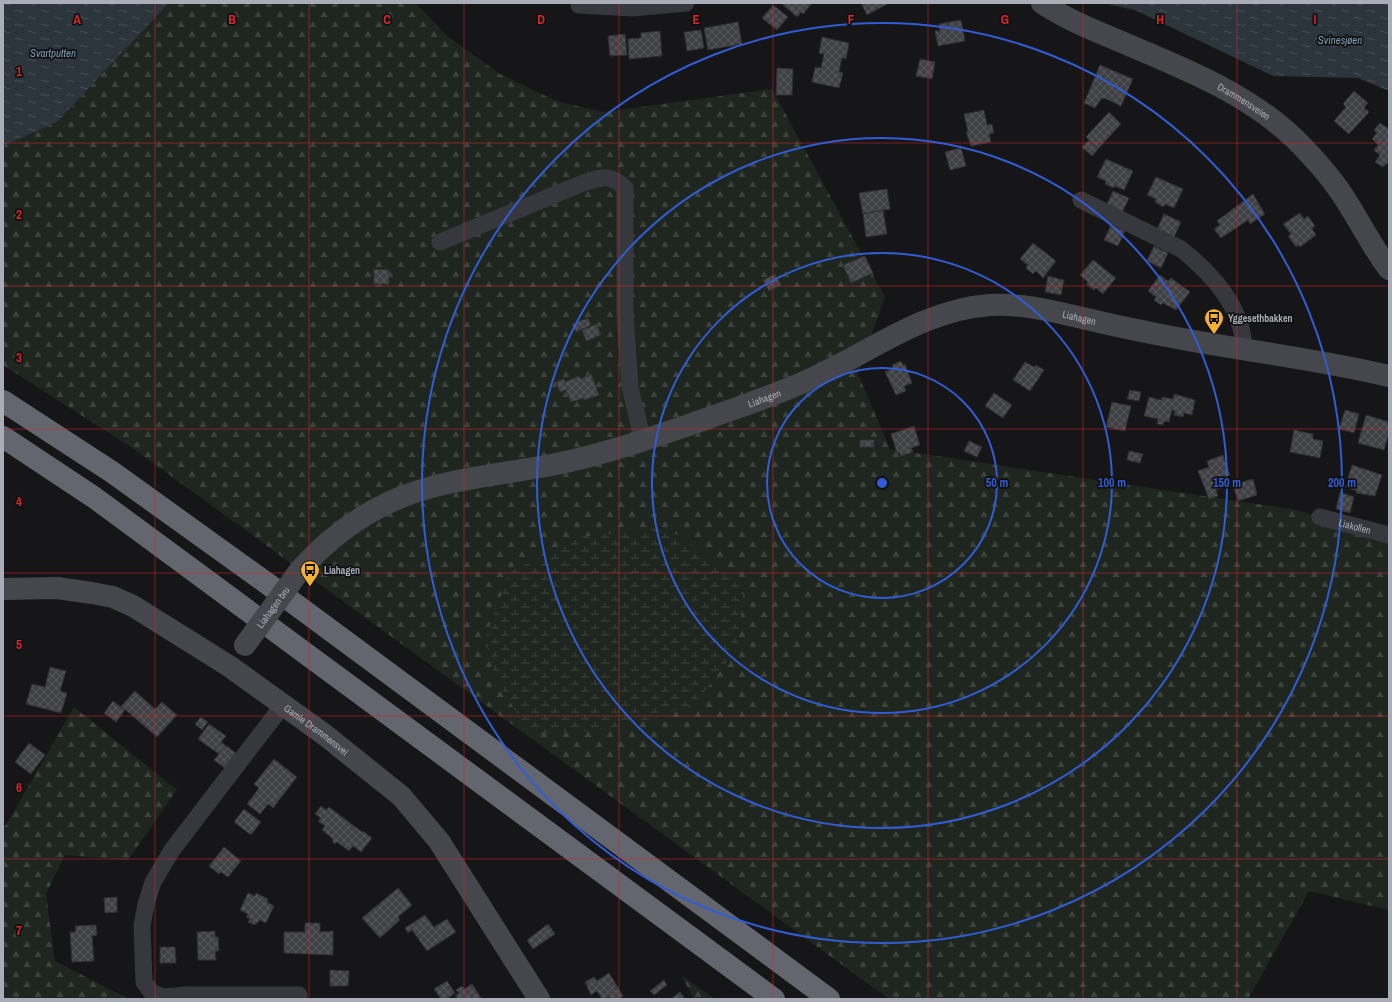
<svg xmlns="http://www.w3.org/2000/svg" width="1392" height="1002" font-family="'Archivo Narrow',sans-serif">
<defs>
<pattern id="forest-firs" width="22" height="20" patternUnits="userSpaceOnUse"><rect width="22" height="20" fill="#1e261f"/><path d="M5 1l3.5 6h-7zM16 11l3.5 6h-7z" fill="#3c433d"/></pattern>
<pattern id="wetland-marsh" width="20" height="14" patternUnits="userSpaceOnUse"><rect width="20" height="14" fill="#1e261f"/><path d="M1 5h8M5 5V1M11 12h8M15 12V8" fill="none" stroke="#3c433d"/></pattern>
<pattern id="water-ripples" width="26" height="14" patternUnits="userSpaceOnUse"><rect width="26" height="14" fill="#2c353c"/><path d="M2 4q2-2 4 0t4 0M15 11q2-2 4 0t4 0" fill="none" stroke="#485056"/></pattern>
<pattern id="building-cross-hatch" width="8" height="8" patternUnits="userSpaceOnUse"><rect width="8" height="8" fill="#404145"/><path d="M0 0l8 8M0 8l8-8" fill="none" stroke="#595a5e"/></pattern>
</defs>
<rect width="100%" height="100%" fill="#161618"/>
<path fill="url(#forest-firs)" d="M 169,3 L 416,3 L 447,36 L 500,74 L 556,101 L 603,112 L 772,89 L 885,297 L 858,374 L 890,449 L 1297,510 L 1389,539 L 1389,910 L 1309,891 L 1248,999 L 889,999 L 134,449 L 3,365 L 3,146 L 57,122 Z
M 74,707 L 177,790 L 128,860 L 65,855 L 46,894 L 55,961 L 129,999 L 3,999 L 3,827 L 6,825 Z
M 681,975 L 715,999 L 694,999 Z"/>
<path fill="url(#wetland-marsh)" d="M 664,528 L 687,540 L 744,588 L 737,649 L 695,704 L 618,729 L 530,734 L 500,686 L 491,665 L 486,636 L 510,572 L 579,537 Z"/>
<path fill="url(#water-ripples)" d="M 3,3 L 169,3 L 57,122 L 3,146 Z
M 1102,3 L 1389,3 L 1389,91 L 1358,78 L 1273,76 L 1135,10 Z"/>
<path fill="url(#building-cross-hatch)" stroke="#303034" d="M 783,3 L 812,3 L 803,14 L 801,12 L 797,17 L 782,4 Z
M 861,3 L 889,3 L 867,15 Z
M 773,5 L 788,17 L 777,30 L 762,18 Z
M 961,20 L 965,41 L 938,46 L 935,31 L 940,31 L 939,24 Z
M 738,22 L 742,44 L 708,50 L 704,28 Z
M 701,30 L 704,48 L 687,51 L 684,32 Z
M 660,31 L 662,56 L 629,59 L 628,39 L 641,38 L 641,33 Z
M 625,34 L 627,55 L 610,56 L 608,36 Z
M 822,37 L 849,43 L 846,59 L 842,58 L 839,72 L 843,73 L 839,88 L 812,82 L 815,67 L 821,68 L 824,54 L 819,53 Z
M 920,59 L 935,62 L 932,79 L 916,76 Z
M 1100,65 L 1133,79 L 1121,106 L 1104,98 L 1101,99 L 1095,108 L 1084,103 Z
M 777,68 L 793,69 L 792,95 L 776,95 Z
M 1354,91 L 1368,103 L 1364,108 L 1369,112 L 1349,134 L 1334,121 L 1346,107 L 1343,104 Z
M 984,110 L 987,125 L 992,124 L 994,133 L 989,134 L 991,142 L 971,146 L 966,132 L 968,132 L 964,114 Z
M 1109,112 L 1121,124 L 1098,149 L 1086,137 Z
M 1380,123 L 1389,129 L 1389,162 L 1383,167 L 1375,162 L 1380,155 L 1374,150 L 1378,145 L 1372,139 L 1377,133 L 1374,130 Z
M 1089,140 L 1098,149 L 1092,156 L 1082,147 Z
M 961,148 L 966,166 L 950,170 L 945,152 Z
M 1106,159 L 1133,171 L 1124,190 L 1115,186 L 1114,188 L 1105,184 L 1106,181 L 1097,177 Z
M 1156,177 L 1183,189 L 1174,208 L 1165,204 L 1163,207 L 1155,202 L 1156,199 L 1147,195 Z
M 887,189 L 890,209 L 863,214 L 859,193 Z
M 1113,191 L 1129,198 L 1122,213 L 1106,206 Z
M 1253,194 L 1265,214 L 1250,224 L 1248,220 L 1221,238 L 1214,229 L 1220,225 L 1217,221 Z
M 883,210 L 887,234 L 866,237 L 863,214 Z
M 1300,213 L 1304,219 L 1308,216 L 1315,226 L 1312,229 L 1316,235 L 1300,247 L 1299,245 L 1296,247 L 1288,236 L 1291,234 L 1283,224 Z
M 1164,214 L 1181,222 L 1174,237 L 1157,229 Z
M 1111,225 L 1125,231 L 1118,246 L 1104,240 Z
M 1033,243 L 1056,261 L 1043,278 L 1036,271 L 1033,274 L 1026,268 L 1028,265 L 1020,259 Z
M 1154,246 L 1168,253 L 1161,268 L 1147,261 Z
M 865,256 L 873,273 L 851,283 L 843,265 Z
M 1093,260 L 1116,278 L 1103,294 L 1096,288 L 1094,290 L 1086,284 L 1088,282 L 1080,275 Z
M 374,269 L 389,270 L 389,284 L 374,284 Z
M 775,274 L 781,285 L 769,291 L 763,280 Z
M 1160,275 L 1168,281 L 1171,278 L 1190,292 L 1176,310 L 1163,303 L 1161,305 L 1154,300 L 1156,297 L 1148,291 Z
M 1048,276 L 1064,280 L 1061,295 L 1045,292 Z
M 588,318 L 591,325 L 576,332 L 572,324 Z
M 597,324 L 601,335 L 586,341 L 582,330 Z
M 901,361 L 903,365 L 905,364 L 912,383 L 904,386 L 906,391 L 896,395 L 885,372 L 893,368 L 892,365 Z
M 1025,362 L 1034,367 L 1036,365 L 1044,370 L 1030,391 L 1013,380 Z
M 591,374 L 599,395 L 584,400 L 583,398 L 571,402 L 566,390 L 560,392 L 556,382 L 564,379 L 565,382 L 579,376 L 580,379 Z
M 1130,390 L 1141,392 L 1139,401 L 1127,399 Z
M 994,393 L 1012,405 L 1003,418 L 985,406 Z
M 1174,394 L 1195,400 L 1192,415 L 1184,413 L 1183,417 L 1174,415 L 1175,411 L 1172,410 L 1169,422 L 1164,421 L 1163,425 L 1157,424 L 1158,419 L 1144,416 L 1149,397 L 1161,400 L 1162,397 L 1173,399 Z
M 1112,402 L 1131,406 L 1125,431 L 1106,427 Z
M 1345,410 L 1359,414 L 1354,433 L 1339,429 Z
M 1366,415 L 1389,422 L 1389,432 L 1384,450 L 1358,443 Z
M 914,426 L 920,445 L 911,448 L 913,452 L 901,456 L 899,452 L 897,453 L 891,434 Z
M 1294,430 L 1313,434 L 1313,439 L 1323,441 L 1320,458 L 1290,452 Z
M 860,440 L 874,440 L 874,447 L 860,447 Z
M 969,441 L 982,447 L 977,457 L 964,451 Z
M 1129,451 L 1143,454 L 1140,463 L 1127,460 Z
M 1223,455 L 1230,475 L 1222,478 L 1225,487 L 1216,490 L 1218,496 L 1209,499 L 1198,471 L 1209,467 L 1207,461 Z
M 1352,465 L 1382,475 L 1375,496 L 1356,493 L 1357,491 L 1345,487 Z
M 1253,479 L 1257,495 L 1238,501 L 1233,485 Z
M 1340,492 L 1354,497 L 1350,513 L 1336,509 Z
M 50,667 L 66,671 L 60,691 L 67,693 L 61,713 L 26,704 L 32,684 L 45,687 Z
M 135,691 L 155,709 L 162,702 L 177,715 L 157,737 L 121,706 Z
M 113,701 L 125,710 L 116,722 L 104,713 Z
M 201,717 L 208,722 L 202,730 L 195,724 Z
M 209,724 L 226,736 L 221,742 L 237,754 L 226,769 L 214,760 L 219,754 L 198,739 Z
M 29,743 L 45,755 L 31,774 L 15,762 Z
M 274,759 L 297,777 L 273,808 L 268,804 L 260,814 L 247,804 L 259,788 L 254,784 Z
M 321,806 L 326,810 L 329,807 L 362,832 L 363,831 L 372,838 L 361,852 L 353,846 L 349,851 L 337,842 L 335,844 L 332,841 L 333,839 L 322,830 L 325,826 L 318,821 L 321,818 L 315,814 Z
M 244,809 L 261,822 L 251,835 L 234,822 Z
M 224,847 L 241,861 L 228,877 L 221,872 L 219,874 L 209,866 Z
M 398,888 L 412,905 L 398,917 L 400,920 L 380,938 L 362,918 Z
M 248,893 L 255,896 L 256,893 L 268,899 L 267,902 L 274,906 L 266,923 L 260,920 L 255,925 L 248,922 L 250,919 L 246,917 L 248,914 L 240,910 Z
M 117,897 L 117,912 L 105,913 L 104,898 Z
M 425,915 L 434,927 L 447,919 L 456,932 L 427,951 L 412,930 L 408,933 L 405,928 Z
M 305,923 L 320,923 L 320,932 L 333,931 L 333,955 L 284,953 L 284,932 L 305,932 Z
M 548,924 L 555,934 L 533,949 L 527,940 Z
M 96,925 L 97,935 L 92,936 L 94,961 L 72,962 L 70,932 L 76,932 L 75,926 Z
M 215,931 L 215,937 L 218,937 L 219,951 L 215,951 L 216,960 L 198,960 L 197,932 Z
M 160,947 L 175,947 L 176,963 L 160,963 Z
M 330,970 L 349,971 L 348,986 L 330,986 Z
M 609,973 L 623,996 L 619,999 L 611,999 L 609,997 L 602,999 L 597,991 L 591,995 L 585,982 L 594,977 L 597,981 Z
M 664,980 L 667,985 L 654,995 L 650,991 Z
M 447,981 L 455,993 L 447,999 L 441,999 L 434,989 Z
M 472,984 L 482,999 L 458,999 L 455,996 L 459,993 L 456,990 L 462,986 L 465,989 Z
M 680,992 L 685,999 L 671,999 Z"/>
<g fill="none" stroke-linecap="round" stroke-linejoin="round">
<g stroke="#37383d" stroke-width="17">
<path d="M 579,5 L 632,8 L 686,3"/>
<path d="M 1081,200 L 1181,249 C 1212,274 1243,307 1244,349"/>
<path d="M 440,242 L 583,183 C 602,177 609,173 625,188 L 625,313 L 630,387 L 643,441"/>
<path id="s1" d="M 1320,517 L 1389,535"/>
<path d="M 283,705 L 172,850 L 153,882 L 146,904 L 142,926 L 144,982 L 152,993 L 165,997 L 187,995 L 299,995"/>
</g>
<g stroke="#45474d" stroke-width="22">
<path id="s2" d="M 1042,3 C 1067,20 1096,31 1124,43 C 1183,68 1247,93 1295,139 C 1314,158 1333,179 1347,202 C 1361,224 1373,248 1389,269"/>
<path id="s3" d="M 300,570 C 326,541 357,517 392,501 C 443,478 502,475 556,464 C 607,454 657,436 706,419 C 744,405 783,393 819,375 C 874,349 927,309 990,305 C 1023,303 1055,312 1087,319 C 1111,325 1136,330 1161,335 C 1237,350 1314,358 1389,376"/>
<path id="s4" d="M 3,589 L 57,588 L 92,593 L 113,597 L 133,606 L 229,666 L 325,735 L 401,796 L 439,841 L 539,999"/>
</g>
<path stroke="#63666e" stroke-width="22" d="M 3,401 L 112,472 L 272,587 L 829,999
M 3,437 L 95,498 L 774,999"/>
<path stroke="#45474d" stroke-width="22" id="s5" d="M 245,645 L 300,570"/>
</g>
<path fill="none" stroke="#d62828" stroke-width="1" stroke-opacity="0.55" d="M 155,3 L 155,999M 309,3 L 309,999M 464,3 L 464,999M 619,3 L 619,999M 773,3 L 773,999M 928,3 L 928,999M 1083,3 L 1083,999M 1237,3 L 1237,999M 3,143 L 1389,143M 3,286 L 1389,286M 3,429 L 1389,429M 3,573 L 1389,573M 3,716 L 1389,716M 3,859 L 1389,859"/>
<g fill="none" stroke="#325cd3" stroke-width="2">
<circle cx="882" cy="483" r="115"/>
<circle cx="882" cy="483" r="230"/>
<circle cx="882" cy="483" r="345"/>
<circle cx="882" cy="483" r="460"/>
</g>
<defs>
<symbol id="bus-pin" viewBox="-11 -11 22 30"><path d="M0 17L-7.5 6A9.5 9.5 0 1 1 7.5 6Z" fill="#f2b134" stroke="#111113"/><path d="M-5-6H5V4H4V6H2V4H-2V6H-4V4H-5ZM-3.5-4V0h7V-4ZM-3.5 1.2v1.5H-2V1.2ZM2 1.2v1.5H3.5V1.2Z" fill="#111"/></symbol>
</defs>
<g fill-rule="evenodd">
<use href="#bus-pin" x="1203" y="307" width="22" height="30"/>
<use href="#bus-pin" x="299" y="559" width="22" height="30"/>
</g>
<g text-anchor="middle" stroke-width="3.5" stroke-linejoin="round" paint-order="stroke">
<g font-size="10" fill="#a8adb8" stroke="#111113">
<text dy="4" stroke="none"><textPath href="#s2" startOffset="225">Drammensveien</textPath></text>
<text dy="4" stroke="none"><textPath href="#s3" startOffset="839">Liahagen</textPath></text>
<text dy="4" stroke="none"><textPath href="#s3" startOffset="503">Liahagen</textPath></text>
<text dy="4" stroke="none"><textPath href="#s1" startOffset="36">Liakollen</textPath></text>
<text dy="4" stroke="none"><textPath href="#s5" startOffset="47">Liahagen bru</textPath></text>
<text dy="4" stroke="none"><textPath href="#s4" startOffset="354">Gamle Drammensvei</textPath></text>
</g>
<g font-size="10" font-weight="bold" fill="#a8adb8" stroke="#111113" text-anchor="start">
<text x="1228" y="322">Yggesethbakken</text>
<text x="324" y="574">Liahagen</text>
</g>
<g font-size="11" font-style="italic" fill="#7f9bb3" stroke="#111113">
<text x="1340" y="44">Svinesjøen</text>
<text x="53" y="57">Svartputten</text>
</g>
</g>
<g font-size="13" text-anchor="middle" font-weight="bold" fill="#d62828" stroke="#111113" stroke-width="3.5" stroke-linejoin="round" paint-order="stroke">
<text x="77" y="24">A</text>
<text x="232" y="24">B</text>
<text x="387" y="24">C</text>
<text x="541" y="24">D</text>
<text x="696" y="24">E</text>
<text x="851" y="24">F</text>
<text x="1005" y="24">G</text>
<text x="1160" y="24">H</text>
<text x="1315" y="24">I</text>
<text x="19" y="76">1</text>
<text x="19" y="219">2</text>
<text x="19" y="362">3</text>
<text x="19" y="506">4</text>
<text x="19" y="649">5</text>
<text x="19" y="792">6</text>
<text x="19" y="935">7</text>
</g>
<circle cx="882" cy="483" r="6" fill="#325cd3" stroke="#111113" stroke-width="2"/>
<g font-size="12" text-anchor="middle" font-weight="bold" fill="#325cd3" stroke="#111113" stroke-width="3.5" stroke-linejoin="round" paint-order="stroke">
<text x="997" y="487">50 m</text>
<text x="1112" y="487">100 m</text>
<text x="1227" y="487">150 m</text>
<text x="1342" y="487">200 m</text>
</g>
<rect width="1392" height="1002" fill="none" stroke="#a8adb8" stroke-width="8"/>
</svg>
